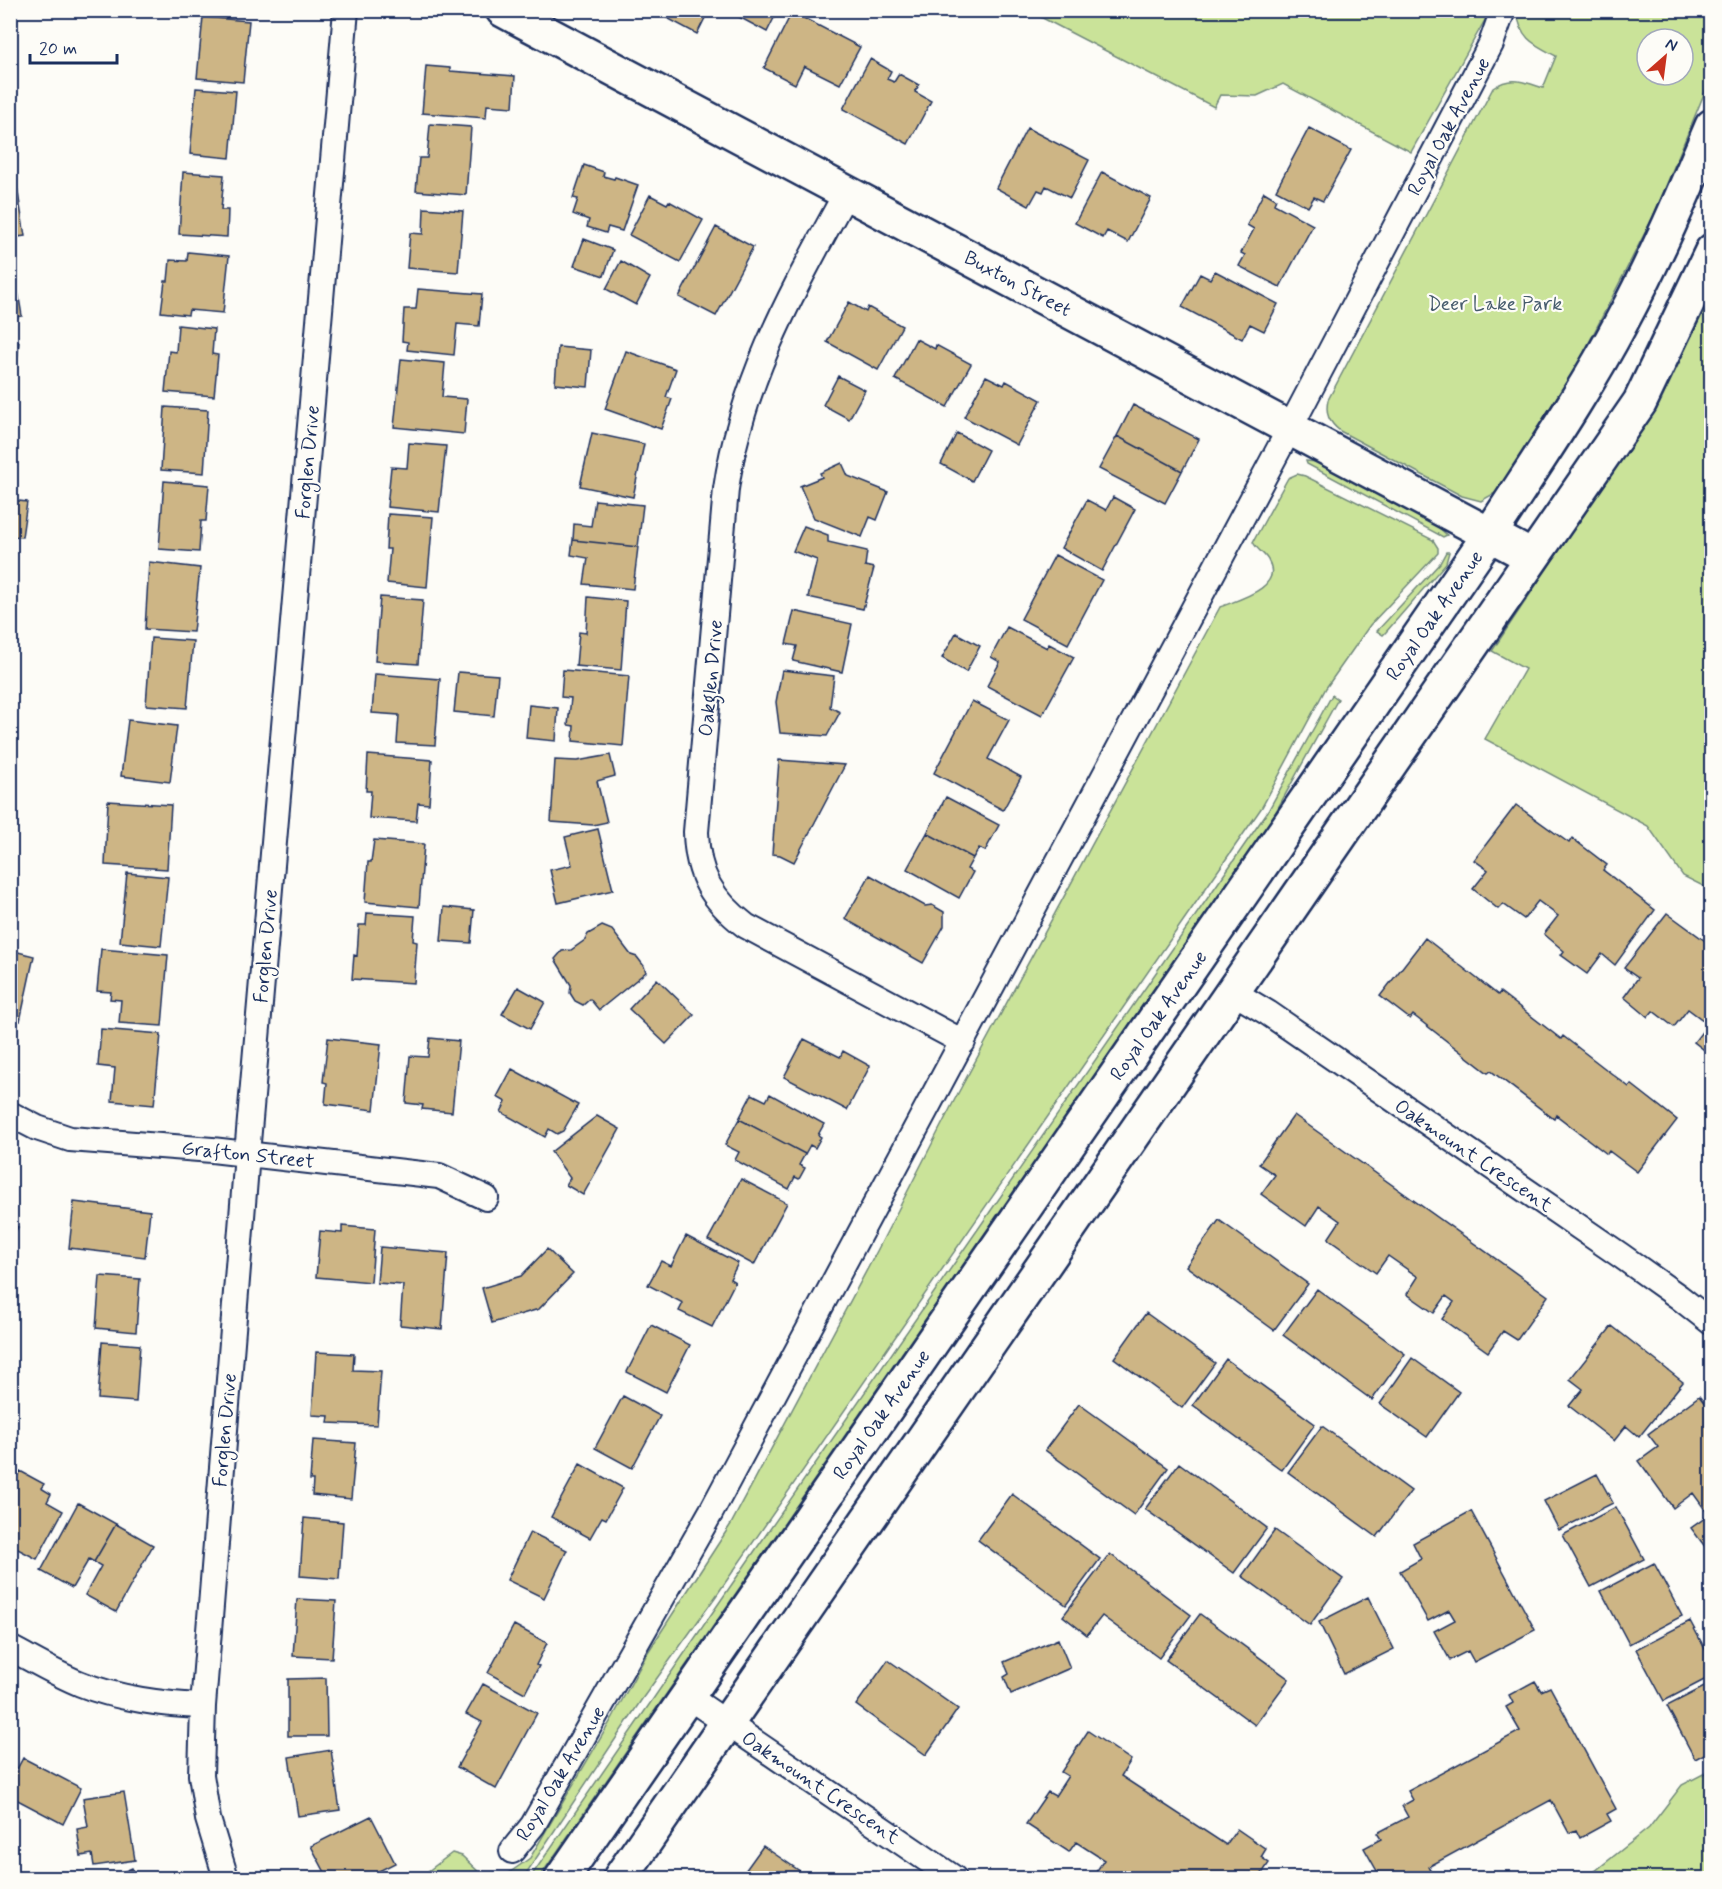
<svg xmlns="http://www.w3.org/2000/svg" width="1722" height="1889" font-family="Mynerve,sans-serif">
<rect width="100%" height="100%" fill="#fdfcf7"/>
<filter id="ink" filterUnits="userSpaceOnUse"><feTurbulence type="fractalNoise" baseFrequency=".0167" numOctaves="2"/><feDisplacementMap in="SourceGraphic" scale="12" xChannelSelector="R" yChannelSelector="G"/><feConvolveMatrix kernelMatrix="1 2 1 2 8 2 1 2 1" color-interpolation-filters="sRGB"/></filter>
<g filter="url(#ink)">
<path fill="#cae399" stroke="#72897c" stroke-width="1.5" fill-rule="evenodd" d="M 1029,11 L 1490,11 L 1411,152 L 1283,84 L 1257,96 L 1220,95 L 1214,107 Z
M 1517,11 L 1711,11 L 1711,77 L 1654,215 L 1577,366 L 1497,492 L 1481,501 L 1462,496 L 1340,431 C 1329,422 1325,414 1328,400 L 1493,88 C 1511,75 1524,82 1543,88 L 1556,56 C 1533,44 1520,39 1517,11 ZM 1647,39 L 1683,39 L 1683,75 L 1647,75 Z
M 1711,290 L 1711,890 L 1683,876 L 1648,826 L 1485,739 L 1525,669 L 1492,651 L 1605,482 L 1651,407 Z
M 1306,461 L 1318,462 L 1438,527 L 1447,535 L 1443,537 L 1307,464 Z
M 1297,474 L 1305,476 L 1433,540 L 1438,548 L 1438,553 L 1370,625 L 1326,688 L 1262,807 L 716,1596 L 642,1699 L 523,1878 L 505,1878 L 509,1873 L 530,1858 L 613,1717 L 648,1652 L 731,1524 L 877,1251 L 956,1097 L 1220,607 C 1237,600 1285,588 1268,560 C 1264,553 1257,550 1253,542 L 1288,478 Z
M 1446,552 L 1449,552 L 1446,563 L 1386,632 L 1383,635 L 1377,631 L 1440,563 Z
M 1332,695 L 1338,699 L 1274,815 L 539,1878 L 530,1878 L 752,1555 L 1268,811 Z
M 1711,1770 L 1711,1878 L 1572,1878 L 1595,1871 L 1649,1828 L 1682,1785 Z
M 452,1853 L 462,1856 L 485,1878 L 419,1878 Z"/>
<path fill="#cdb585" stroke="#1b2f5e" stroke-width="1.5" d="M 671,10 L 709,10 L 697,34 L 667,18 Z
M 726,10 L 778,10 L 767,32 Z
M 792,12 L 860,47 L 840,84 L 804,66 L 795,84 L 764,68 Z
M 203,17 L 249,21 L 243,82 L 197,78 Z
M 870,59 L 891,71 L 887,79 L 894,82 L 899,74 L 919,85 L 915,92 L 931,101 L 908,144 L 843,109 Z
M 426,66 L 450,68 L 450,71 L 515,76 L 513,107 L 487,105 L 486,118 L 422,113 Z
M 196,88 L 236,91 L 230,158 L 190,154 Z
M 430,124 L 471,127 L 466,195 L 416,191 L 419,158 L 427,158 Z
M 1027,128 L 1089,160 L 1070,198 L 1046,186 L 1043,192 L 1038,190 L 1029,206 L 996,188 Z
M 1309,128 L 1351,150 L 1323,201 L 1314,197 L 1308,207 L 1276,190 Z
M 584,165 L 604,172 L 603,176 L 614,179 L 615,177 L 638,185 L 622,231 L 608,227 L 606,233 L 587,227 L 589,220 L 573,214 L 578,199 L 573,198 Z
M 183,172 L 224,175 L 221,210 L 228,210 L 227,237 L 179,234 Z
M 1102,172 L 1151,198 L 1128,242 L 1107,231 L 1103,238 L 1075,223 Z
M 15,174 L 25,236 L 10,238 L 10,175 Z
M 1264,192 L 1276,199 L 1274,204 L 1313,225 L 1280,287 L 1239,266 L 1245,255 L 1241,253 L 1254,229 L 1247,225 Z
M 650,195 L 667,204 L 669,201 L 703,220 L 680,262 L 629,235 Z
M 424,208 L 463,211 L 458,272 L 407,268 L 410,233 L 423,234 Z
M 716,227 L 753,247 L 716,316 L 679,297 Z
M 584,239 L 613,250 L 604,276 L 574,266 Z
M 188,252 L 229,256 L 223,313 L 189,310 L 188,315 L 161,312 L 165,281 L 168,281 L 170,260 L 187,261 Z
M 10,255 L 12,255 L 22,316 L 10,318 Z
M 621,261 L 650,278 L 636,305 L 606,289 Z
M 1215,271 L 1278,304 L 1264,331 L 1250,324 L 1242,339 L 1182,307 L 1200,274 L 1210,279 Z
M 418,289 L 482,294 L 479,326 L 457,324 L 454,355 L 407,350 L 408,342 L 402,341 L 404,309 L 416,309 Z
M 849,302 L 866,312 L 868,307 L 902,326 L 878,370 L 827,342 Z
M 178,325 L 214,329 L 212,354 L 218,355 L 214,396 L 165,392 L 169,351 L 176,352 Z
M 916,339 L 935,349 L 936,345 L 971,364 L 947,407 L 895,379 Z
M 10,341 L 19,342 L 13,401 L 10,401 Z
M 558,347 L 591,350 L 588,387 L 555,384 Z
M 626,351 L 676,369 L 666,397 L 672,399 L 661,429 L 605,409 Z
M 401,359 L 445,363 L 442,397 L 467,399 L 464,434 L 394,427 Z
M 838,376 L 865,390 L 849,419 L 823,405 Z
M 986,376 L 1004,385 L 1006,381 L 1041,400 L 1017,445 L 964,417 Z
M 1133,405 L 1199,439 L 1182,471 L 1117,436 Z
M 165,407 L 208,410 L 204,473 L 161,470 Z
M 592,433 L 644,444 L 633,497 L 580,486 Z
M 957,433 L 988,450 L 972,481 L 941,464 Z
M 1117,436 L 1182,471 L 1165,503 L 1099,469 Z
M 409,443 L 446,446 L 439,512 L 387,507 L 391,467 L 407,468 Z
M 10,445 L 16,446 L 14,485 L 10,484 Z
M 842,463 L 848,476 L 888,492 L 877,520 L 870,517 L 862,537 L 814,518 L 800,486 L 822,477 L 820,473 Z
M 164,481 L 209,485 L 206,521 L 201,521 L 199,552 L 159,549 Z
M 1113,497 L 1135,509 L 1102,571 L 1061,548 L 1087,500 L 1106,510 Z
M 10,500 L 27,502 L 22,537 L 10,536 Z
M 595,500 L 643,505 L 638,547 L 573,540 L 574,524 L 591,526 Z
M 388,514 L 433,517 L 427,587 L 387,583 L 390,549 L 386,549 Z
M 804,526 L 828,535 L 828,542 L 867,551 L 865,566 L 874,568 L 863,609 L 808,597 L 817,560 L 793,551 Z
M 573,540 L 638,547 L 633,589 L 584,584 L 588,558 L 571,555 Z
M 1055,555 L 1102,580 L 1068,644 L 1021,619 Z
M 149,562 L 200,568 L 193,632 L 145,629 Z
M 380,597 L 423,600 L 418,664 L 375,661 Z
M 588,597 L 626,601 L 621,670 L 576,666 L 579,632 L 586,633 Z
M 794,611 L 852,624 L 842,672 L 793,661 L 797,646 L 786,644 Z
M 1007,627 L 1047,648 L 1049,644 L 1074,657 L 1042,715 L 987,686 L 1000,662 L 991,657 Z
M 956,633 L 980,646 L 966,672 L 942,658 Z
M 151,638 L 193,641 L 187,708 L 146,705 Z
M 563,670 L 629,676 L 623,746 L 573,741 L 574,726 L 568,725 L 571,698 L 561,697 Z
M 782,670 L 834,676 L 830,707 L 840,712 L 827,736 L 780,733 L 776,702 Z
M 458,672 L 498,675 L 494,716 L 454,712 Z
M 375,674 L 440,679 L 435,745 L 397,743 L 399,715 L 372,713 Z
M 972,701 L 1009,720 L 988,759 L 1021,777 L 1003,810 L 934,773 Z
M 529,705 L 558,708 L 556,741 L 526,738 Z
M 128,720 L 177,726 L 170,782 L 121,776 Z
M 368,755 L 432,760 L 429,804 L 418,803 L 416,821 L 369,818 L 371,791 L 366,791 Z
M 610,755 L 615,776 L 597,781 L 607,822 L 593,825 L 551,822 L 555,760 L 577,761 Z
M 779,760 L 845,765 L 794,862 L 780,855 L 772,854 Z
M 946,797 L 999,825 L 985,851 L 979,848 L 973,858 L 927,833 Z
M 108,801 L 171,805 L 167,869 L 105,865 Z
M 1516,805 L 1569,843 L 1572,838 L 1607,865 L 1603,870 L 1655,910 L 1615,965 L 1602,954 L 1587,974 L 1561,955 L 1564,951 L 1544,934 L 1558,916 L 1538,901 L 1524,919 L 1503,904 L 1498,909 L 1473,889 L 1488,870 L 1474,860 Z
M 598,829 L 613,890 L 558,903 L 550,870 L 572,865 L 565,837 Z
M 927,833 L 973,858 L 967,869 L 973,872 L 959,898 L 907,869 Z
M 374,840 L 424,844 L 419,907 L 365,902 L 368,862 L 371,862 Z
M 127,873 L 168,877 L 161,946 L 120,942 Z
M 870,875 L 925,906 L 932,905 L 944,912 L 944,926 L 923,963 L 845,919 Z
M 444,907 L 474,910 L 471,943 L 441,941 Z
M 367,913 L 415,916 L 413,941 L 417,942 L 414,983 L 352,979 L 354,955 L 357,956 L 359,925 L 366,925 Z
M 1667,913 L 1712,946 L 1712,1056 L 1694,1042 L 1708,1024 L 1688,1009 L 1674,1027 L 1653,1011 L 1648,1017 L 1624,997 L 1638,978 L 1624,968 Z
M 602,926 L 612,930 L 631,955 L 637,957 L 644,966 L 646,972 L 599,1010 L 590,999 L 583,1005 L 575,1001 L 570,993 L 571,985 L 555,959 L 562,951 L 571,950 L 585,940 L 588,934 Z
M 1425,938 L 1498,995 L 1500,992 L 1561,1039 L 1563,1036 L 1629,1087 L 1631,1084 L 1677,1120 L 1637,1172 L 1609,1151 L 1607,1154 L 1556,1115 L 1554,1119 L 1491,1071 L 1488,1073 L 1413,1015 L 1410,1019 L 1380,996 Z
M 101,949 L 168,955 L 162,1026 L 119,1023 L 121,1000 L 110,999 L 111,992 L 97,991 Z
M 10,950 L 34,956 L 20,1021 L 10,1019 Z
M 657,979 L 694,1015 L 666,1044 L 629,1009 Z
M 518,987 L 545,1002 L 530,1029 L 502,1014 Z
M 101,1029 L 161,1034 L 154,1105 L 112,1101 L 115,1068 L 98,1066 Z
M 328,1038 L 381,1044 L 374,1110 L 325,1104 L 327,1083 L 323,1082 Z
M 430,1038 L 459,1041 L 452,1112 L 422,1109 L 423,1105 L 406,1103 L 410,1056 L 428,1057 Z
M 804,1039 L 840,1057 L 843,1051 L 870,1066 L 847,1110 L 784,1077 Z
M 512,1069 L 578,1105 L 563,1131 L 557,1134 L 549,1129 L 545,1137 L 501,1112 L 506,1102 L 497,1097 Z
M 752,1094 L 766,1101 L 770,1094 L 824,1124 L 818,1135 L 821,1137 L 815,1148 L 810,1145 L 805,1154 L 739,1119 Z
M 1294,1115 L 1548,1296 L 1517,1340 L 1503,1331 L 1488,1352 L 1442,1319 L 1454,1302 L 1446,1296 L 1434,1313 L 1407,1294 L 1418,1277 L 1388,1256 L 1376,1273 L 1328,1239 L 1340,1221 L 1319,1206 L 1306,1226 L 1261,1194 L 1275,1175 L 1259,1164 Z
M 597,1116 L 620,1129 L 583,1195 L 566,1185 L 570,1178 L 551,1152 Z
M 739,1119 L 805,1154 L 799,1165 L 805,1168 L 799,1179 L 795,1177 L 789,1189 L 735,1160 L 739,1152 L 725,1145 Z
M 741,1179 L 787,1203 L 754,1265 L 708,1240 Z
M 74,1202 L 150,1211 L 145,1257 L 69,1248 Z
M 1219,1220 L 1308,1284 L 1274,1330 L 1186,1266 Z
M 10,1223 L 18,1227 L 10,1241 Z
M 342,1226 L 375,1229 L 371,1282 L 316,1277 L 320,1231 L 342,1233 Z
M 686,1236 L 738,1263 L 730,1279 L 735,1282 L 712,1327 L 679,1311 L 683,1303 L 648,1285 L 661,1261 L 671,1266 Z
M 380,1247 L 448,1253 L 442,1329 L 400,1325 L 403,1285 L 377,1283 Z
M 547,1249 L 573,1274 L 539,1309 L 492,1323 L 482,1288 L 521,1276 Z
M 100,1276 L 140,1279 L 136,1332 L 96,1328 Z
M 1317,1289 L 1405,1354 L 1372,1400 L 1283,1335 Z
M 1146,1313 L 1215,1363 L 1182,1408 L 1114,1358 Z
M 651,1325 L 690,1345 L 666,1392 L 627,1372 Z
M 1612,1326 L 1683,1382 L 1639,1437 L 1626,1426 L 1614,1441 L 1569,1406 L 1583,1389 L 1570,1379 Z
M 102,1342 L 140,1345 L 136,1402 L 98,1399 Z
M 316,1352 L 354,1354 L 353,1370 L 381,1371 L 377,1425 L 328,1423 L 329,1416 L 312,1415 Z
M 1412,1358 L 1459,1392 L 1427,1437 L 1380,1404 Z
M 1226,1359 L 1315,1424 L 1282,1470 L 1193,1405 Z
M 623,1396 L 660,1416 L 632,1468 L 595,1448 Z
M 1699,1396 L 1712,1413 L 1712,1556 L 1691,1528 L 1709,1515 L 1693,1493 L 1673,1508 L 1639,1461 L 1658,1447 L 1648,1434 Z
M 1079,1404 L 1168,1468 L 1134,1515 L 1045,1450 Z
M 1322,1426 L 1411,1491 L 1377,1537 L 1288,1472 Z
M 313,1440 L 356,1443 L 351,1499 L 312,1495 L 313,1480 L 310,1480 Z
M 1179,1463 L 1267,1528 L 1234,1573 L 1145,1509 Z
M 580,1464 L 623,1488 L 606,1519 L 602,1517 L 590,1538 L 551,1517 Z
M 20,1471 L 44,1484 L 41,1488 L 51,1494 L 47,1502 L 63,1511 L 37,1559 L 10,1545 L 10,1490 Z
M 1597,1474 L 1613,1503 L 1559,1530 L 1544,1501 Z
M 1012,1494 L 1100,1559 L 1066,1605 L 978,1540 Z
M 78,1503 L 116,1524 L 94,1562 L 89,1559 L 72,1588 L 41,1571 Z
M 1616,1507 L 1644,1559 L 1591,1587 L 1563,1535 Z
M 1471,1511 L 1535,1630 L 1474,1662 L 1468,1651 L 1450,1660 L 1434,1631 L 1455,1620 L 1449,1610 L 1428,1621 L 1400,1571 L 1421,1559 L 1413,1543 Z
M 304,1518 L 343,1522 L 339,1579 L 300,1576 Z
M 116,1524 L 153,1545 L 116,1612 L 85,1595 L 101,1566 L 94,1562 Z
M 1275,1530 L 1343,1579 L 1310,1625 L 1242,1576 Z
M 530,1532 L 567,1550 L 544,1598 L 507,1580 Z
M 1110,1554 L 1191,1615 L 1159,1658 L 1102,1616 L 1087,1635 L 1063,1616 Z
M 1654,1563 L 1682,1616 L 1629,1644 L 1601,1591 Z
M 1368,1597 L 1394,1649 L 1344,1674 L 1319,1622 Z
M 297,1599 L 336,1601 L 332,1658 L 293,1656 Z
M 1200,1614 L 1289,1679 L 1255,1725 L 1166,1660 Z
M 1690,1621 L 1712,1662 L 1712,1676 L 1664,1701 L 1636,1649 Z
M 514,1625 L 547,1643 L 536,1665 L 539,1666 L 525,1693 L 488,1673 Z
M 1058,1639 L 1070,1668 L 1011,1694 L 1004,1677 L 1009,1674 L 1004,1662 Z
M 888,1660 L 958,1709 L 926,1755 L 856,1705 Z
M 326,1678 L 327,1736 L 288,1736 L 288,1679 Z
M 1535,1681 L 1541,1691 L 1550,1687 L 1616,1809 L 1607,1814 L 1611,1821 L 1580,1838 L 1576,1830 L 1569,1833 L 1551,1800 L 1428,1867 L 1431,1872 L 1418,1878 L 1381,1878 L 1364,1848 L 1381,1839 L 1377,1833 L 1408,1817 L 1402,1806 L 1413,1800 L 1408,1791 L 1520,1731 L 1506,1707 L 1513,1703 L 1509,1695 Z
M 1712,1683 L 1712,1750 L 1695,1759 L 1667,1706 Z
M 483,1684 L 537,1713 L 496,1789 L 457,1767 L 482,1722 L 466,1714 Z
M 1088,1731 L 1131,1760 L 1121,1776 L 1226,1845 L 1237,1829 L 1266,1849 L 1261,1857 L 1269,1863 L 1259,1878 L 1133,1878 L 1125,1873 L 1121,1878 L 1099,1878 L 1094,1875 L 1104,1860 L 1076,1842 L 1069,1852 L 1026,1824 L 1048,1792 L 1055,1796 L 1068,1776 L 1061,1772 Z
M 331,1750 L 340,1810 L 298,1816 L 289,1757 Z
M 23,1758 L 81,1788 L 63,1824 L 10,1796 L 10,1782 Z
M 124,1792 L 135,1860 L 94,1866 L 92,1854 L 81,1856 L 77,1829 L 88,1827 L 83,1798 Z
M 371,1816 L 395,1863 L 371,1875 L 373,1878 L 328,1878 L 311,1846 Z
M 763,1846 L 810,1878 L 740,1878 Z
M 132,1868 L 137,1878 L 109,1878 Z"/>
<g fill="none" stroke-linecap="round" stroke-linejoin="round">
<defs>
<path id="street" d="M 846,193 C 794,289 742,378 726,489 L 696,832 C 697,875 712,900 746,926 L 963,1042
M 1233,992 L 1268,1013 L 1620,1255 L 1679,1297 L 1712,1323
M 10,1114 L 37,1128 L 70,1139 L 212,1150 L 439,1176 L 486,1198
M 10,1648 C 33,1660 56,1674 81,1684 C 116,1698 165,1705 203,1706
M 687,1696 L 954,1878
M 512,1851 L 533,1825 L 711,1512 L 1290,428 L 1491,44 L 1503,10
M 226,1878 L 208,1819 L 201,1775 L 203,1706 L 247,1154 L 346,10"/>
<path id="secondary" d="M 503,10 L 1532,557
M 562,1878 L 1490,534 C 1535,464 1583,395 1622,321 C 1656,258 1684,192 1712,126
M 620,1878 L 1640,402 L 1712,251"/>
</defs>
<use href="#street" stroke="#1b2f5e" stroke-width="28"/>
<use href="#secondary" stroke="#1b2f5e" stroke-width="38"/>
<use href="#street" stroke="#fdfcf7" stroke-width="24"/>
<use href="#secondary" stroke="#fdfcf7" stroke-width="33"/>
</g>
</g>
<g text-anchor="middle" stroke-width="4.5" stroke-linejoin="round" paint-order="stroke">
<g font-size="20" fill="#1b2f5e" stroke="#fdfcf7">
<text transform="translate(1448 126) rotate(-62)" y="7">Royal Oak Avenue</text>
<text transform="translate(1018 283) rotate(28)" y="7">Buxton Street</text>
<text transform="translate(307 462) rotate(-85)" y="7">Forglen Drive</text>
<text transform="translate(1434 615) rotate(-55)" y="7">Royal Oak Avenue</text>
<text transform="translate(710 678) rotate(-85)" y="7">Oakglen Drive</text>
<text transform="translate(265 946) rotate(-85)" y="7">Forglen Drive</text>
<text transform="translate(1158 1015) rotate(-55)" y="7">Royal Oak Avenue</text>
<text transform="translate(248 1154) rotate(6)" y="7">Grafton Street</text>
<text transform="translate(1474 1155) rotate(34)" y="7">Oakmount Crescent</text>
<text transform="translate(881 1414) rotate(-55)" y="7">Royal Oak Avenue</text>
<text transform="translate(224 1430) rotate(-85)" y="7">Forglen Drive</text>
<text transform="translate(560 1773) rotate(-59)" y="7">Royal Oak Avenue</text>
<text transform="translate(821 1787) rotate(34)" y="7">Oakmount Crescent</text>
</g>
<g font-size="20" fill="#475c6d" stroke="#fdfcf7">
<text x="1495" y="310">Deer Lake Park</text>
</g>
</g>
<rect width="1722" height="1889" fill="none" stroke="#fdfcf7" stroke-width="36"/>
<rect x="18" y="18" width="1686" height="1853" fill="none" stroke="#1b2f5e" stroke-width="2" filter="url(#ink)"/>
<g transform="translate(1665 57) rotate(28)"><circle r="28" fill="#fdfcf7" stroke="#a3aaba" stroke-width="1.5"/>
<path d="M0-4.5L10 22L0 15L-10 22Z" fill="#c8321e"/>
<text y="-9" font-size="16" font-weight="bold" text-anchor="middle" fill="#1b2f5e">N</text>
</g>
<path d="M30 54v9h87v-9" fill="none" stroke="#1b2f5e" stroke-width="3"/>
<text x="39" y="54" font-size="18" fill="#1b2f5e" stroke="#fdfcf7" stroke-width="4.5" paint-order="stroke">20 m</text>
</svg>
